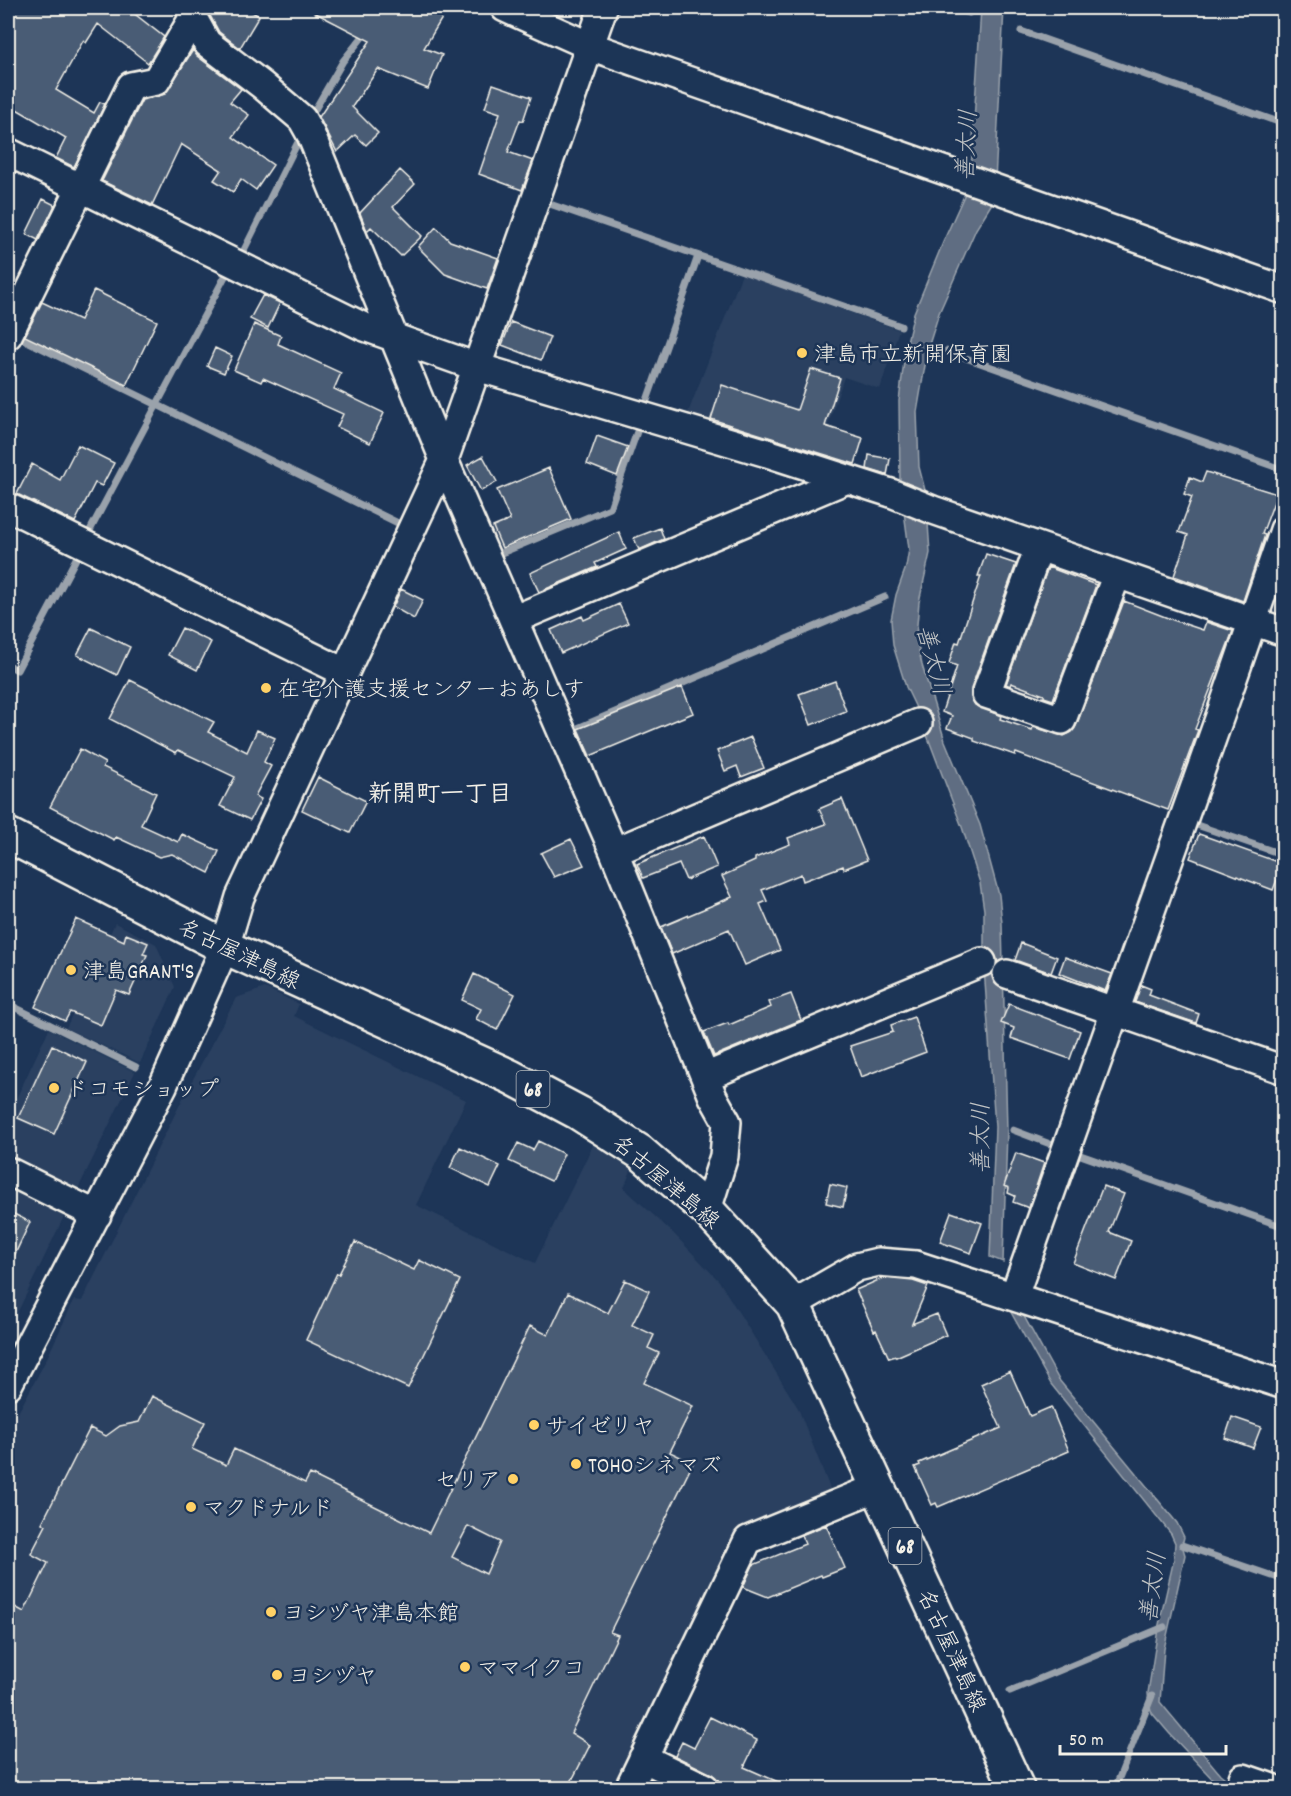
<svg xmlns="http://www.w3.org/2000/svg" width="1291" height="1796" font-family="Dekko,'Klee One',sans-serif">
<rect width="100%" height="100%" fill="#1d3557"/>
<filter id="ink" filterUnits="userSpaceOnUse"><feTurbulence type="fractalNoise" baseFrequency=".0167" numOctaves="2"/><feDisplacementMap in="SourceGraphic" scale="12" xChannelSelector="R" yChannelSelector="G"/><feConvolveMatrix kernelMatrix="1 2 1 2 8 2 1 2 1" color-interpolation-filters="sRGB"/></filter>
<g filter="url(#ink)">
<path fill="#2a4060" d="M 742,274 L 899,330 L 880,389 L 844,377 L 816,462 L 684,423 Z
M 115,923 L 156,944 L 175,987 L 140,1063 L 66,1028 Z
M 265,988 L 299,1004 L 294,1016 L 466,1100 L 416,1205 L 535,1263 L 595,1141 L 635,1160 L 624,1188 L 673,1233 L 719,1281 L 798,1408 L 833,1496 L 748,1531 L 621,1788 L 8,1788 L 8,1432 L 46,1360 L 74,1300 L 82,1301 L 182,1100 L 236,998 Z
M 49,1029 L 135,1072 L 75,1195 L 8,1165 L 8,1116 Z
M 8,1177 L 69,1206 L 8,1332 Z"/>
<path fill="#5e6d82" stroke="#9aa2ab" stroke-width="1.5" d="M 981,8 L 1004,8 L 994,200 L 976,229 L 939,313 L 928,348 L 917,412 L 919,467 L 926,494 L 930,553 L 919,602 L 916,636 L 922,665 L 945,741 L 980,825 L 999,895 L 1002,923 L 1007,1131 L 1003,1262 L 990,1257 L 995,1127 L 984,967 L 984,910 L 980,883 L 962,827 L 919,714 L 906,687 L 893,645 L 891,620 L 896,595 L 906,567 L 909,549 L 900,482 L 899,401 L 906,346 L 914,313 L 944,240 L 967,189 L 971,170 Z
M 1008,1307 L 1021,1311 L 1059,1380 L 1177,1523 L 1184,1537 L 1182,1545 L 1185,1555 L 1164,1649 L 1160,1702 L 1220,1774 L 1238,1788 L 1221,1788 L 1169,1733 L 1152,1713 L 1149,1704 L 1148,1693 L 1158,1629 L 1174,1559 L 1175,1543 L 1171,1534 L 1051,1384 Z"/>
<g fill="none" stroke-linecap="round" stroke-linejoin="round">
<path stroke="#9aa2ab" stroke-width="7" d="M 952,8 L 969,13
M 1021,31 L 1284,124
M 310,118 L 343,61 L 368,30
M 544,202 L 901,326
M 239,260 L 302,134
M 15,335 L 404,526
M 946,351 L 1284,470
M 644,409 L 698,256
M 86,538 L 230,267
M 499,554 L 610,508 L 639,426
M 8,665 L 17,670 L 79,553
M 573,730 L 885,597
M 1188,822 L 1284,855
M 8,1004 L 136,1067
M 1013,1130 L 1058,1147
M 1072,1152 L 1284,1227
M 1182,1545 L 1284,1580
M 1010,1691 L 1164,1627
M 1115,1788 L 1152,1696"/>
</g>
<path fill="#485b74" stroke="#f4f1e8" stroke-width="1.5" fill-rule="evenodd" d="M 8,8 L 127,8 L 164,37 L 148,63 L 98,24 L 86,43 L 83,41 L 56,90 L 94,113 L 100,102 L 105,104 L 74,167 L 56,158 L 66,138 L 8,104 Z
M 206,8 L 246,8 L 259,16 L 240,48 L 219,32 Z
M 306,8 L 448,8 L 424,48 L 442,55 L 428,89 L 378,69 L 352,107 L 378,133 L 366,145 L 355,135 L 337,152 L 319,117 L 370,41 Z
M 193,50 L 197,56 L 241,89 L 230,102 L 249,115 L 233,137 L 273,165 L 256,190 L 241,179 L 233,192 L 214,180 L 221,170 L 181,144 L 152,205 L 102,181 L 142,100 L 165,94 Z
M 493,84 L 531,97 L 523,121 L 520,120 L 508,152 L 533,161 L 522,190 L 479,174 L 500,113 L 485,108 Z
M 400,170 L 415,184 L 393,207 L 422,236 L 401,256 L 371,227 L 367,231 L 360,213 Z
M 43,199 L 55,205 L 38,240 L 26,234 Z
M 436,227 L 450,241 L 498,258 L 487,289 L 445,274 L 418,247 Z
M 94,290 L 157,321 L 126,385 L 25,336 L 42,302 L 80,320 Z
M 263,295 L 280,303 L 268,328 L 250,319 Z
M 511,322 L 550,337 L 541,360 L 502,345 Z
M 254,324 L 281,336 L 278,344 L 341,373 L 334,389 L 384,413 L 370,443 L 337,427 L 343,414 L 263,378 L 261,382 L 234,370 Z
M 215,348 L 232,356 L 224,373 L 207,366 Z
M 811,369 L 840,378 L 825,426 L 863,438 L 855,464 L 711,419 L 722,385 L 797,410 Z
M 597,436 L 628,447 L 617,476 L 587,464 Z
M 78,445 L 114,463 L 102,486 L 95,483 L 75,522 L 17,494 L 32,464 L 60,480 Z
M 869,455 L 890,459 L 887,475 L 867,469 Z
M 483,456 L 497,482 L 481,491 L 467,465 Z
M 549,468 L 571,519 L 502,548 L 493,527 L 510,520 L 497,490 Z
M 1206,472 L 1277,494 L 1262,534 L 1265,535 L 1243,601 L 1174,576 L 1188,535 L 1179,532 L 1192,497 L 1184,494 L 1190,477 L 1202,482 Z
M 660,528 L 664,539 L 639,550 L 634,538 Z
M 619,532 L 626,549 L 595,563 L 597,567 L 539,592 L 530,573 Z
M 986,554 L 1016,564 L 971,689 L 971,697 L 975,705 L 1001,716 L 1000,719 L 1032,730 L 1033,727 L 1064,736 L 1072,732 L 1076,726 L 1124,601 L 1173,620 L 1203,630 L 1206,622 L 1233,631 L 1195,729 L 1198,730 L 1168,810 L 1016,753 L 1015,755 L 974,741 L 974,738 L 947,728 L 952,716 L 942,712 L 957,666 L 949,663 L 956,642 L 959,643 L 981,576 L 978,576 Z
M 1048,567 L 1096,585 L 1053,700 L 1044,697 L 1044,695 L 1011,683 L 1010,686 L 1006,684 Z
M 401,589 L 423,600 L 414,619 L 393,607 Z
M 619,604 L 628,623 L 561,653 L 551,630 L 582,616 L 584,620 Z
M 91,628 L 130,647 L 117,675 L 77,655 Z
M 182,628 L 211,642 L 197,670 L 168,655 Z
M 130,680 L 214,722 L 208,732 L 247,752 L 257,730 L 275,738 L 264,762 L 271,766 L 255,796 L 261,799 L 250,820 L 220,806 L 235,777 L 178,750 L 176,753 L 110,719 Z
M 835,681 L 846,711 L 811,725 L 799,694 Z
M 682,687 L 693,713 L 590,756 L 578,729 Z
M 751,737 L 764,768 L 741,777 L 737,766 L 725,771 L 717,751 Z
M 80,749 L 105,763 L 103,767 L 156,793 L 141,825 L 178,842 L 182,834 L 219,851 L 209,873 L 172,854 L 159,857 L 116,837 L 114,840 L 50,807 Z
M 318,777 L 366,801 L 350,833 L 302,810 Z
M 842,799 L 867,860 L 844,869 L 843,866 L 803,881 L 801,874 L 762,890 L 767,901 L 760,904 L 780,950 L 745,965 L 729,929 L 672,954 L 661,927 L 732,897 L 722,876 L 755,861 L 755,858 L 790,844 L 788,838 L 826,824 L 819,809 Z
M 1199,834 L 1283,864 L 1273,890 L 1190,858 Z
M 704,836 L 717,867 L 686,880 L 679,864 L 643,878 L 637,864 Z
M 571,839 L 584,865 L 554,877 L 541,853 Z
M 76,919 L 124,941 L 126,934 L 148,943 L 143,954 L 147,955 L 129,995 L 116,990 L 101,1025 L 70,1012 L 65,1021 L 35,1007 Z
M 1021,943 L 1057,957 L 1051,973 L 1015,960 Z
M 1065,957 L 1112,974 L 1105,991 L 1059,973 Z
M 474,974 L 515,994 L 497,1030 L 476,1019 L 481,1009 L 462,1000 Z
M 1141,985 L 1151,989 L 1149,995 L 1199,1014 L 1196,1023 L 1135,1002 Z
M 791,994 L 801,1020 L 714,1056 L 704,1032 L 728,1023 L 729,1025 L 771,1007 L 769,1002 Z
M 1009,1004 L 1080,1031 L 1070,1059 L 1011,1038 L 1014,1028 L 1001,1023 Z
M 914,1017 L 926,1052 L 861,1077 L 850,1046 L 893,1032 L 891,1025 Z
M 52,1045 L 87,1062 L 54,1134 L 18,1118 Z
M 538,1141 L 564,1154 L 551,1181 L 509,1161 L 518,1143 L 533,1150 Z
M 460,1147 L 500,1166 L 490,1187 L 450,1168 Z
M 1016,1153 L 1044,1163 L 1029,1208 L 1013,1202 L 1015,1196 L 1008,1193 L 1009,1188 L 1004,1186 Z
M 830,1184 L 847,1188 L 843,1207 L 826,1203 Z
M 1103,1186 L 1124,1194 L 1109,1232 L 1131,1241 L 1116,1280 L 1073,1263 Z
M 8,1211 L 30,1222 L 8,1269 Z
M 951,1212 L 982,1223 L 971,1253 L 940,1242 Z
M 355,1242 L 414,1270 L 419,1260 L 460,1280 L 408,1388 L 306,1340 L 337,1273 L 339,1274 Z
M 883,1278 L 913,1281 L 928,1286 L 912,1324 L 937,1314 L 946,1335 L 896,1357 L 896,1356 L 889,1358 L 876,1330 L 874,1331 L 856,1290 Z
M 625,1280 L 649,1291 L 632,1325 L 654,1335 L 648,1348 L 659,1353 L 644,1383 L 693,1406 L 670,1452 L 693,1463 L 610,1632 L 618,1635 L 571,1733 L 590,1745 L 568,1788 L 8,1788 L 8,1603 L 24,1612 L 48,1563 L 31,1554 L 46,1525 L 42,1523 L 90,1428 L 106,1436 L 120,1426 L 139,1422 L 152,1396 L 205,1422 L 192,1449 L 226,1465 L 234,1449 L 305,1483 L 310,1474 L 429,1533 L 530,1326 L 548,1335 L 568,1293 L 608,1313 ZM 468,1526 L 500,1542 L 486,1574 L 452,1557 Z
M 1010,1371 L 1030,1416 L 1051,1407 L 1069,1451 L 938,1507 L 936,1503 L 932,1505 L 915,1467 L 920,1465 L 919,1463 L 1001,1428 L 981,1384 Z
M 1232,1417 L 1261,1427 L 1253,1448 L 1225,1438 Z
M 826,1525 L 845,1568 L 822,1577 L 821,1575 L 768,1597 L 743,1587 L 753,1565 L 805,1544 L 801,1535 Z
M 710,1717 L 757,1740 L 744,1767 L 792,1788 L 720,1788 L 718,1780 L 712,1774 L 675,1756 L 682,1742 L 694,1748 Z"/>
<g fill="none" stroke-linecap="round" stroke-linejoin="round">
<defs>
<path id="minor" d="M 190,8 L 193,18 L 207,43 L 262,85 L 302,119 L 311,135 L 444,460 L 614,852 L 713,1097 L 727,1122 L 724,1156 L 707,1210
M 505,8 L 590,46 L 1284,290
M 8,152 L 362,326 L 477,367 L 767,453 L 891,493 L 933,510 L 1284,632
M 8,335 L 131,86 L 156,81 L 193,18
M 8,507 L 344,672
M 1039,547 L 986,694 L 1062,720 L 1117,574
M 515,619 L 845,480
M 614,852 L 918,723
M 1007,974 L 1284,1070
M 705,1077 L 982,962
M 8,1171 L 97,1215
M 1014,1296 L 1220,716 L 1284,530
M 793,1304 L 857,1267 L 878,1262 L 916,1265 L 1284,1385
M 8,1385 L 163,1086 L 225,947 L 240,897 L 444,460 L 603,8
M 643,1758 L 705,1788
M 1243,1778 L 1272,1788
M 629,1788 L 748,1540 L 878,1487"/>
<path id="major" d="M 8,835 L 225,947 L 511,1077 L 579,1113 L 640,1152 L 707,1210 L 793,1304 L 1017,1788"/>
</defs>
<use href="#minor" stroke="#f4f1e8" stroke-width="32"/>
<use href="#major" stroke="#f4f1e8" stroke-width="38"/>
<use href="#minor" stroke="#1d3557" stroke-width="27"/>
<use href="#major" stroke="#1d3557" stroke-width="33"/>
</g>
</g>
<g fill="#ffd166" stroke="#1d3557" stroke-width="2">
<circle cx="802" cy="353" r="6"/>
<circle cx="266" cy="688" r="6"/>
<circle cx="71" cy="970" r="6"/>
<circle cx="54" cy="1088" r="6"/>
<circle cx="534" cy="1425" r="6"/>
<circle cx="576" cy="1464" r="6"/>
<circle cx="513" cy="1479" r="6"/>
<circle cx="191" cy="1507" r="6"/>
<circle cx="271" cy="1612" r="6"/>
<circle cx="465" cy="1667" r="6"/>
<circle cx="277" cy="1675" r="6"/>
</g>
<g text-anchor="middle" stroke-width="5" stroke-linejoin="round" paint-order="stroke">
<g fill="#1d3557" stroke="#b4b9bc" stroke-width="1.5">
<rect x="516.5" y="1071" width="33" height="36" rx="4.5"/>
<rect x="888.5" y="1528" width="33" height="36" rx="4.5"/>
</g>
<g font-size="21" font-weight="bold" fill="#f4f1e8">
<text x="533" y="1096">68</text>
<text x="905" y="1553">68</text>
</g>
<g font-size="22" fill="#f4f1e8" stroke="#1d3557" text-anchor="start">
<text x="814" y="361">津島市立新開保育園</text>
<text x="278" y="696">在宅介護支援センターおあしす</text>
<text x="83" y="978">津島GRANT'S</text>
<text x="66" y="1096">ドコモショップ</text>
<text x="546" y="1433">サイゼリヤ</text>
<text x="588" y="1472">TOHOシネマズ</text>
<text x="501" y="1487" text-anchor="end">セリア</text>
<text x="203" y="1515">マクドナルド</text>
<text x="283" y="1620">ヨシヅヤ津島本館</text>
<text x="477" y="1675">ママイクコ</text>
<text x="289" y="1683">ヨシヅヤ</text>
</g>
<g font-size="22" fill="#f4f1e8" stroke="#1d3557">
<text transform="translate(240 953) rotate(26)" y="8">名古屋津島線</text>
<text transform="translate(667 1181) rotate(40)" y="8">名古屋津島線</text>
<text transform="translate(953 1650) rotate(65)" y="8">名古屋津島線</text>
</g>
<g font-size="24" font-style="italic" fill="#c0c3c4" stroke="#1d3557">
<text transform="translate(966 145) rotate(-87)" y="8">善太川</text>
<text transform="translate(934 660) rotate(75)" y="8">善太川</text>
<text transform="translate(980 1138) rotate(-90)" y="8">善太川</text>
<text transform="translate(1152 1587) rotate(-82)" y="8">善太川</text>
</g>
<g font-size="24" font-weight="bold" fill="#f4f1e8" stroke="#1d3557">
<text x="440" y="801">新開町一丁目</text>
</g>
</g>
<rect width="1291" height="1796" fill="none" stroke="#1d3557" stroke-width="30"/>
<rect x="15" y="15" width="1261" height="1766" fill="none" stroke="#f4f1e8" stroke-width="2" filter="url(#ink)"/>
<path d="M1060 1745v9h166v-9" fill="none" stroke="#f4f1e8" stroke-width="3"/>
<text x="1069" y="1745" font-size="18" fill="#f4f1e8" stroke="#1d3557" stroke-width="4.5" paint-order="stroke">50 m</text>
</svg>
